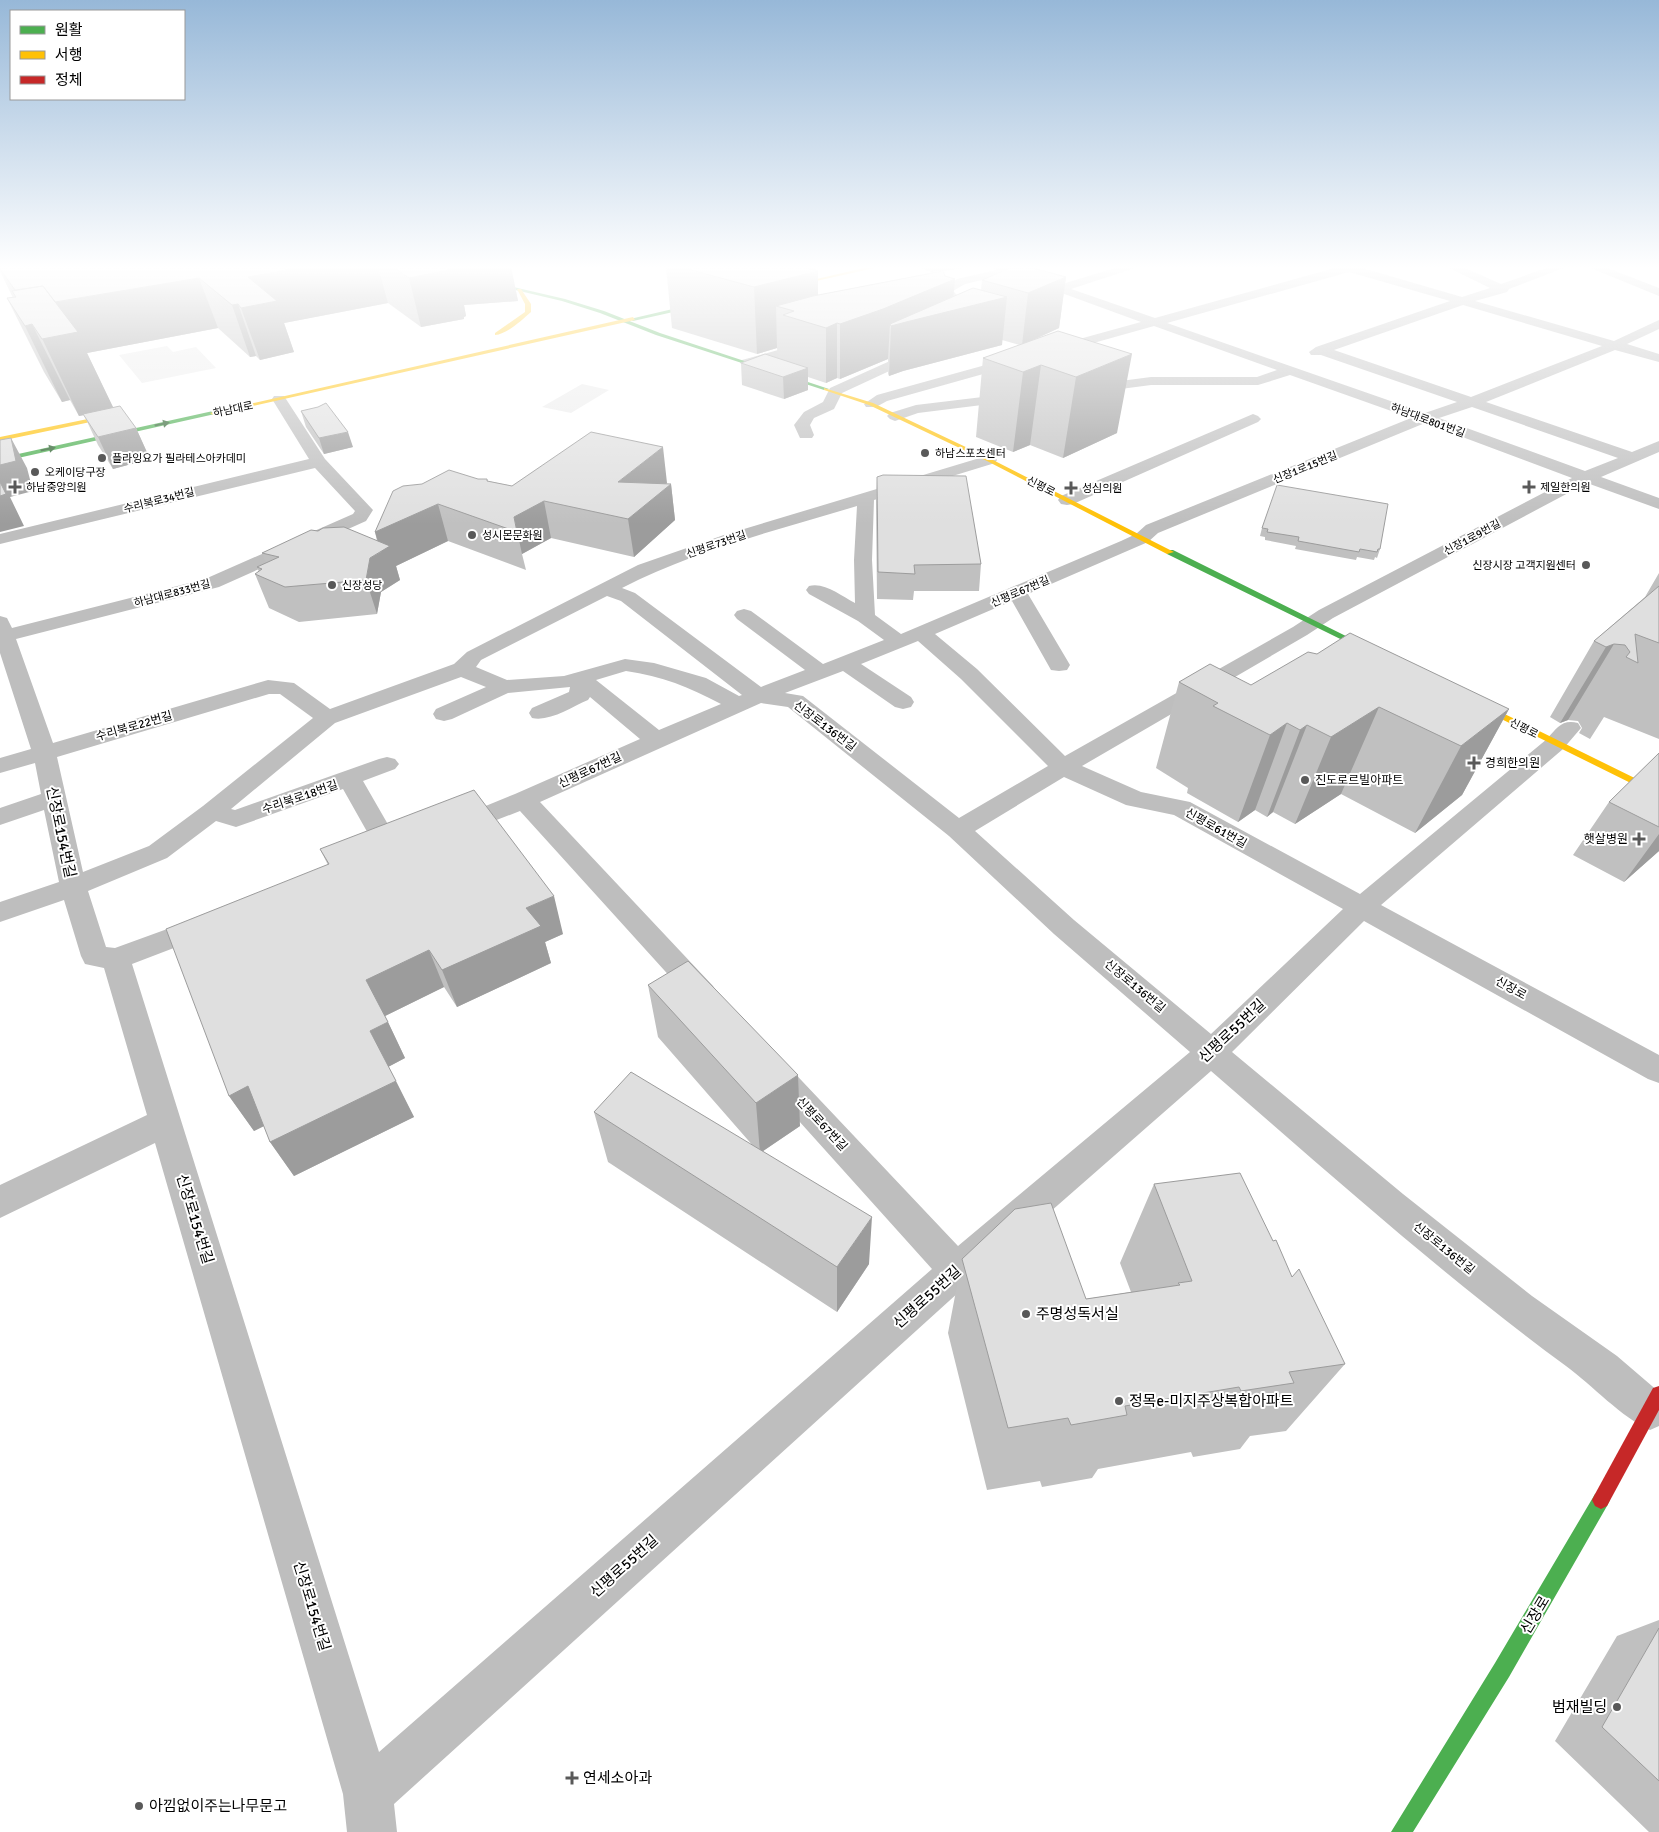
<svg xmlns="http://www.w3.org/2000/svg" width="1659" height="1832" font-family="Signika,'Noto Sans KR',sans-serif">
<rect width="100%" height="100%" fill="#fff"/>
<path fill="#ececec" d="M 167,346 L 173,352 L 196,347 L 216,368 L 142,383 L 119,355 Z
M 582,384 L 609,390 L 571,413 L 542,407 Z"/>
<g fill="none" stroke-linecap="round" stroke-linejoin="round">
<path fill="#bebebe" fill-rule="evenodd" d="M 993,267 L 1010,267 L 1059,285 L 1118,267 L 1138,267 L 1071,289 L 1155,318 L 1338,267 L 1359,267 L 1462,297 L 1490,288 L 1447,267 L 1463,267 L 1501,284 L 1549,267 L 1566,267 L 1509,289 L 1507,292 L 1475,301 L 1614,341 L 1659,320 L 1659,329 L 1627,344 L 1659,354 L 1659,362 L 1615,350 L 1486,402 L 1632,452 L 1659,441 L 1659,452 L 1601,477 L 1659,498 L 1659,509 L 1587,483 L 1333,618 L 1307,635 L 1082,766 L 1141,792 L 1190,802 L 1360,894 L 1547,739 C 1557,728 1562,719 1578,723 L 1581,728 L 1563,749 L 1381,905 L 1659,1055 L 1659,1083 L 1648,1079 L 1364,921 L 1232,1052 L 1403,1194 L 1532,1296 L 1617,1356 L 1659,1392 L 1659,1426 L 1650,1430 C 1622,1418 1592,1385 1566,1366 C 1442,1275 1328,1172 1211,1071 L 970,1282 L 394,1804 L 397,1832 L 347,1832 L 343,1794 L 155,1143 L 0,1218 L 0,1185 L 147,1115 L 104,968 L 85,964 L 81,956 L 64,900 L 0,922 L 0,902 L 59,882 L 44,810 L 0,825 L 0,808 L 41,794 L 35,763 L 0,773 L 0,758 L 31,749 L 0,653 L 0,616 L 7,618 L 12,628 L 205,579 L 353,514 L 355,511 L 315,468 L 0,544 L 0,534 L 309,459 L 272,399 L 274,396 L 284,396 L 325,459 L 373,510 L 366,521 L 219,587 L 16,639 L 53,743 L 268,680 L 294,683 L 330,709 L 454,664 L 467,652 L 638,565 L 724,535 L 983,457 L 995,457 L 997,460 L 995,463 L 874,500 L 872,560 L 875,615 L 901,634 L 1121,541 L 1136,534 L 1146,525 L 1411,418 L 1290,375 L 1258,385 L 1151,385 L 1090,393 L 1085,392 L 1083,389 L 1085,386 L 1090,385 L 1151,377 L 1257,377 L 1277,370 L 1154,326 L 887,401 L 876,407 L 866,407 L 864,404 L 877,395 L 1141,322 L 1059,292 L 1047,294 L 1045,291 L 1047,288 L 1008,274 L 965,284 L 953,291 L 970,308 L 964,312 L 960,311 L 939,291 L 957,279 L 996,270 ZM 1349,272 L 1450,301 L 1316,347 L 1309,352 L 1311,355 L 1321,355 L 1457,402 L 1425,413 L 1167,323 ZM 1463,305 L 1602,346 L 1471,397 L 1334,350 ZM 1472,407 L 1618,458 L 1585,471 L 1439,418 ZM 1425,423 L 1572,478 L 1319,610 L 1293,627 L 1065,756 L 977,669 L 935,634 L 1012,601 L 1051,670 L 1059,671 L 1067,670 L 1070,665 L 1028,594 L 1148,542 L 1158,533 ZM 857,506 L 854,560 L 855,603 C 841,596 825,582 809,586 L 806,590 L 809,594 L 858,621 L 884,640 L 823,664 L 751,611 L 744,609 L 737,611 L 734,615 L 737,619 L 805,670 L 761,687 L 635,593 L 622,588 C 696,550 778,530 857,506 ZM 607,596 L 621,601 L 742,695 L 739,696 L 706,678 L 654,663 L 625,659 L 564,676 L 507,680 L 476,667 L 481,660 ZM 918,641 L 961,679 L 1048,766 L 959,818 L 803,696 L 785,693 L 843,671 L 895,707 L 903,709 L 911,707 L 914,702 L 911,697 L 861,664 ZM 626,671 C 662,676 689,687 721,704 L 659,730 L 596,680 ZM 461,677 L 486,687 L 436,709 L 433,714 L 436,719 L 444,721 L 452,719 L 508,693 L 570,687 L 569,692 L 532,708 L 529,713 L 532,718 C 550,722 571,707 588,700 L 590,697 L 640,739 L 515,794 L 449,821 L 445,827 L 449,833 L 458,835 L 520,811 L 693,1002 L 703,1005 L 713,1002 L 718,994 L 713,986 L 540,802 L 761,703 L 788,707 L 949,836 L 1054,934 L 1190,1052 L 958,1246 L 785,1063 L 774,1059 L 763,1063 L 758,1072 L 763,1081 L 932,1269 L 379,1752 L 132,964 L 213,933 L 217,926 L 213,919 L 203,916 L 115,948 L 106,947 L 88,891 L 167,858 L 216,821 L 236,827 L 343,789 L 383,860 L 392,863 L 401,860 L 405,854 L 363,781 L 395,769 L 399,764 L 395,759 L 387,757 L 379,759 L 235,810 L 231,809 L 335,723 ZM 269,694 L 280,694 L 313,718 L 203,806 L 149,846 L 83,872 L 57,757 ZM 1064,777 L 1126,805 L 1174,815 L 1343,909 L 1211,1034 L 1074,920 L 975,831 Z
M 1588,267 L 1605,267 L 1659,288 L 1659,296 Z
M 814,340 L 821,344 L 819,347 L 747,367 L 740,363 L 742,360 Z
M 921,347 L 928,351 L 926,354 L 842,393 L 834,409 L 814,418 L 810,425 L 814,435 L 812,438 L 800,438 L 794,425 L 804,412 L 823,402 L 830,388 Z
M 1016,393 L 1021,394 L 1023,397 L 1021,400 L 918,413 L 895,421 L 890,419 L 887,416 L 890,413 L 916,405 Z
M 1253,414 L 1258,416 L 1261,419 L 1258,422 L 1073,504 L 1067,505 L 1061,504 L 1058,500 L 1061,496 Z"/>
<path fill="#4caf50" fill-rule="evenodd" d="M 418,267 L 428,267 L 565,299 L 604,311 L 660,333 L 829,389 L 824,390 L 656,335 L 600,313 L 562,301 Z
M 707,301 L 709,304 L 633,321 L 630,319 Z
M 213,411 L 216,413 L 215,414 L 0,462 L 0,458 Z
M 1167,550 L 1173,550 L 1382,654 L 1378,657 L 1375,656 L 1167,554 Z
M 1601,1491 L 1607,1494 L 1610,1500 L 1607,1506 L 1509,1677 L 1413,1832 L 1391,1832 L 1495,1663 L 1595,1494 Z"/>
<path fill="#ffc107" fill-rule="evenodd" d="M 868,267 L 879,267 L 780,289 L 778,288 Z
M 517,289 L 521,289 L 531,304 L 531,312 C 522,320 507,334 495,335 L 495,333 L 525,312 L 525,304 Z
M 633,317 L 635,320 L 213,415 L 210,413 Z
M 824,388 L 873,403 L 991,459 L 1174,552 L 1167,554 L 987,461 L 869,405 L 824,390 Z
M 117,413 L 119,414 L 119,416 L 0,441 L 0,437 Z
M 1472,698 L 1659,790 L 1659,797 L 1469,703 L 1469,699 Z"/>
<path fill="#c62828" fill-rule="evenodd" d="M 1659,1386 L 1659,1410 L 1607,1506 L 1601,1509 L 1595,1506 L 1592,1500 L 1595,1494 L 1653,1388 Z"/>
</g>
<path fill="#c0c0c0" d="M 0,267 L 511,267 L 518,301 L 464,305 L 466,316 L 464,317 L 464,319 L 421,327 L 388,303 L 284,323 L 294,352 L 260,360 L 256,356 L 250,357 L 218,328 L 87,353 L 113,408 L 136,428 L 150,459 L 113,469 L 98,445 L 84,415 L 79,416 L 70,400 L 62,402 L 44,372 L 7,298 L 13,298 L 0,271 Z
M 666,267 L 816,267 L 816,271 L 818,271 L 818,295 L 941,271 L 931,272 L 918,267 L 969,267 L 943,271 L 953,297 L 981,290 L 982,280 L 1066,277 L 1059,328 L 1036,339 L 1058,331 L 1117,433 L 1063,458 L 1030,445 L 1013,452 L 976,437 L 983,358 L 1020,345 L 1002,340 L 1002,345 L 903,371 L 889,376 L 888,374 L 888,359 L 840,379 L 837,378 L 826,383 L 808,377 L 808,390 L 784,399 L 742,385 L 741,363 L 778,358 L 777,348 L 757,354 L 672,328 Z
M 301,411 L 353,447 L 324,454 L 306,427 Z
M 877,477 L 981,564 L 979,591 L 914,591 L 913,600 L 877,599 L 876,501 Z
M 478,479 L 487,479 L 488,481 L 512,486 L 667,483 L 666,484 L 671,484 L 675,520 L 634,557 L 551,538 L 522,554 L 526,570 L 448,541 L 396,566 L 400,580 L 381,592 L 377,614 L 299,622 L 269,608 L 255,574 L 259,572 L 257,567 L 266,563 L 262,553 L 377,541 L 375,532 Z
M 1262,528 L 1380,549 L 1377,558 L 1375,557 L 1374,560 L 1357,557 L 1356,560 L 1295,549 L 1296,546 L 1265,540 L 1265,537 L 1260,536 Z
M 1659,573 L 1659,739 L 1604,717 L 1590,739 L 1579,733 L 1582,728 L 1578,721 L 1568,720 L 1560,723 L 1550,717 L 1594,641 L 1645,597 Z
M 1179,682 L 1251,685 L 1509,709 L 1462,795 L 1415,833 L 1341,794 L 1295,824 L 1273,812 L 1267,817 L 1255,810 L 1238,822 L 1187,793 L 1188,788 L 1156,768 Z
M 1659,753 L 1659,851 L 1624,882 L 1573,855 L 1609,802 Z
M 320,849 L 563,934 L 545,942 L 551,963 L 457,1007 L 444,987 L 385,1016 L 405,1058 L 388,1067 L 414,1117 L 294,1176 L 270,1142 L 264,1126 L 254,1131 L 229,1096 L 328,865 Z
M 648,985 L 800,1126 L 763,1151 L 869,1264 L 837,1312 L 608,1162 L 594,1112 L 754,1147 L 658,1037 Z
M 1154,1184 L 1273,1241 L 1292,1277 L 1345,1364 L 1286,1431 L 1250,1436 L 1240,1449 L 1193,1457 L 1191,1452 L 1098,1469 L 1092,1478 L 1042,1487 L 1040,1481 L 987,1490 L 948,1333 L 962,1259 L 1086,1299 L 1131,1292 L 1120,1263 Z
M 1659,1620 L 1659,1832 L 1649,1832 L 1555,1741 L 1617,1636 Z"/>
<path fill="#9c9c9c" d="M 303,267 L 378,267 L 388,303 L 284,323 L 294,352 L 260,360 L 241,308 L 248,277 Z
M 442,267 L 511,267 L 518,301 L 464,305 L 466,316 L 464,317 L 464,319 L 421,327 L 409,278 Z
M 787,267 L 816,267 L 816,271 L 818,271 L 818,325 L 794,311 L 776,306 L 777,348 L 757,354 L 754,287 Z
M 932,267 L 969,267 L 959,269 L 931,272 Z
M 1066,277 L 1059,328 L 1022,345 L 1028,293 Z
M 199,278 L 218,328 L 87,353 L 114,409 L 79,416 L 27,307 Z
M 955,279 L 952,310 L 1007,297 L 1002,345 L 903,371 L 889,376 L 891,326 L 890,324 L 888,359 L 840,379 L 840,324 Z
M 238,304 L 256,356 L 250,357 L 232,305 Z
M 837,323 L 837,378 L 826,383 L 826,328 Z
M 32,324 L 70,400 L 62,402 L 25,326 Z
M 1132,354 L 1117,433 L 1063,458 L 1076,377 Z
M 1041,365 L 1030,445 L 1013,452 L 1023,372 Z
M 808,368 L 808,390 L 784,399 L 783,377 Z
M 136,428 L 150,459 L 113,469 L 98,437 Z
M 348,432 L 353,447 L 324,454 L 319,438 Z
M 11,438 L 27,468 L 33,491 L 10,497 L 24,526 L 0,532 L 0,465 Z
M 663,447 L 667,483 L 623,518 L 618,482 Z
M 671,484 L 675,520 L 634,557 L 628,519 Z
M 544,501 L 551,538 L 522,554 L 514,517 Z
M 438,504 L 448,541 L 396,566 L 400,580 L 381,592 L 377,614 L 366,580 L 370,558 L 381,552 L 375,532 Z
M 1614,644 L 1568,720 L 1560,723 L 1606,647 Z
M 1379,707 L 1341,794 L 1295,824 L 1331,737 Z
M 1509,709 L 1462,795 L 1415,833 L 1461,746 Z
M 1287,723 L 1255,810 L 1238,822 L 1270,735 Z
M 1307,725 L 1273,812 L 1267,817 L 1300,730 Z
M 1659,834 L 1659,851 L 1624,882 Z
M 554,896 L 563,934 L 545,942 L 551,963 L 457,1007 L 442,970 L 526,908 Z
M 429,950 L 444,987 L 383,1017 L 366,980 Z
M 388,1022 L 405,1058 L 388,1067 L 370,1031 Z
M 798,1075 L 800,1126 L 760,1153 L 756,1103 Z
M 396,1081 L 414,1117 L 294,1176 L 270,1142 Z
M 248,1086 L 272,1122 L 254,1131 L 229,1096 Z
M 872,1217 L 869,1264 L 837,1312 L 837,1267 Z"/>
<path fill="#dfdfdf" stroke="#9c9c9c" d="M 0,267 L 303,267 L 248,277 L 277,301 L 241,308 L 238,304 L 232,305 L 199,278 L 55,302 L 43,286 L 15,290 L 0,269 Z
M 393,267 L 454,267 L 451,268 L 453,269 L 409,278 Z
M 680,267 L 803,267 L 818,271 L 754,287 Z
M 1012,267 L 1029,267 L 1066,277 L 1028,293 L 982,280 Z
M 943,271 L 945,276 L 955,279 L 883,309 L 840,324 L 837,323 L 826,328 L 783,315 L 794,311 L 776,306 L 813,296 Z
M 43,286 L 78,332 L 42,339 L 32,324 L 25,326 L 7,298 L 16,297 L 12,291 Z
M 973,288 L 1007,297 L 906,322 L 891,326 L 890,324 Z
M 1058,331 L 1132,354 L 1076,377 L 1041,365 L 1023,372 L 983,358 Z
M 765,354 L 808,368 L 783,377 L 741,363 Z
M 326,403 L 348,432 L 319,438 L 301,411 L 318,407 Z
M 120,406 L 136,428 L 98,437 L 83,414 Z
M 591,432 L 663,447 L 618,482 L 671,484 L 628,519 L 544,501 L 514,517 L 517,532 L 438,504 L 375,532 L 393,491 L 403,486 L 422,484 L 449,470 L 478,479 L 487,479 L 487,481 L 512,486 Z
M 11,438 L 16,461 L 0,465 L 0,440 Z
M 883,475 L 966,476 L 981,564 L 914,565 L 915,574 L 878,572 L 877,477 Z
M 0,482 L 6,494 L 0,496 Z
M 1277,485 L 1388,504 L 1380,549 L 1378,549 L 1377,552 L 1360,549 L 1359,552 L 1298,541 L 1299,537 L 1267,532 L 1268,529 L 1262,528 Z
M 344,527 L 390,546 L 370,558 L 366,580 L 285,587 L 255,574 L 262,569 L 257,567 L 279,557 L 262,553 L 311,530 L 318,531 L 323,528 Z
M 1659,586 L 1659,643 L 1635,634 L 1638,663 L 1626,657 L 1630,652 L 1625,645 L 1614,644 L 1606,647 L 1594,641 Z
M 1350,633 L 1509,709 L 1461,746 L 1379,707 L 1331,737 L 1307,725 L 1300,730 L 1287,723 L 1270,735 L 1213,706 L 1218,703 L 1179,682 L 1210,664 L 1251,685 L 1308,652 L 1317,654 Z
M 1659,753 L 1659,827 L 1609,802 Z
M 474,790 L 554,896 L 526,908 L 541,926 L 442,970 L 429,950 L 366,980 L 388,1022 L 370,1031 L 396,1081 L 270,1142 L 248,1086 L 229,1096 L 166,929 L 329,864 L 320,849 Z
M 688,961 L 798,1075 L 756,1103 L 648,985 Z
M 631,1072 L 872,1217 L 837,1267 L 594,1112 Z
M 1240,1173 L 1273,1241 L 1276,1240 L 1292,1277 L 1299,1269 L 1345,1364 L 1289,1372 L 1294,1383 L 1241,1391 L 1239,1387 L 1125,1406 L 1127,1415 L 1071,1425 L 1068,1418 L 1008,1428 L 962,1259 L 1015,1209 L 1051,1203 L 1086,1299 L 1180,1285 L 1178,1283 L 1192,1281 L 1154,1184 Z
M 1659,1628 L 1659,1781 L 1602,1727 Z"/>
<defs><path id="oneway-solid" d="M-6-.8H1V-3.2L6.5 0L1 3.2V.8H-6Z" transform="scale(1.25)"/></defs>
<g fill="#2a602c">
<use href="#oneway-solid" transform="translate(162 424) rotate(-12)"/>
<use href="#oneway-solid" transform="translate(48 449) rotate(-12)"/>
</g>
<linearGradient id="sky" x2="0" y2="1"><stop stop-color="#97b8d8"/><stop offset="0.51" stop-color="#fff"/><stop offset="1" stop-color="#fff" stop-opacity="0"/></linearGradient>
<rect width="1659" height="524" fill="url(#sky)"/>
<g fill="#595959" stroke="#fff" stroke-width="2">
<circle cx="925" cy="453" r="5"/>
<circle cx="102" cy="458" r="5"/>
<circle cx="35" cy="472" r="5"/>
<path d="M12.5 479.5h5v5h5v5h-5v5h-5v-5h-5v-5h5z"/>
<path d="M1526.5 479.5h5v5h5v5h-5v5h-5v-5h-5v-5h5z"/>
<path d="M1068.5 480.5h5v5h5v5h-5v5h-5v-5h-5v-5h5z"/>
<circle cx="472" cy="535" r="5"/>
<circle cx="1586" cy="565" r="5"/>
<circle cx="332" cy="585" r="5"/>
<path d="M1471.5 755.5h5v5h5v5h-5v5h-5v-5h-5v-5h5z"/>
<circle cx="1305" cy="780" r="5"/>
<path d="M1636.5 831.5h5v5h5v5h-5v5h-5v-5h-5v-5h5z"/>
<circle cx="1026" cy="1314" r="5"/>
<circle cx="1119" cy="1401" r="5"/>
<circle cx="1617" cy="1707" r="5"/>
<path d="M569.5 1770.5h5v5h5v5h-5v5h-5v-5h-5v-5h5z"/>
<circle cx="139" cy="1806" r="5"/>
</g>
<g text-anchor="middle" stroke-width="4" stroke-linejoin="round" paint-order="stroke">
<g font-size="11" fill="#000" stroke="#fff">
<text transform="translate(233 409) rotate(-12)" y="4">하남대로</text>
<text transform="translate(1428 420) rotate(20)" y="4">하남대로801번길</text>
<text transform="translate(1305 467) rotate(-22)" y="4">신장1로15번길</text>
<text transform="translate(1041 486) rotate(27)" y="4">신평로</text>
<text transform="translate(159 500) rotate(-14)" y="4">수리북로34번길</text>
<text transform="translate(1472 537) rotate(-28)" y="4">신장1로9번길</text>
<text transform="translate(716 544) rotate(-19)" y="4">신평로73번길</text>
<text transform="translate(1020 591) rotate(-23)" y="4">신평로67번길</text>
<text transform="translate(172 593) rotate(-15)" y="4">하남대로833번길</text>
<text transform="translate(1524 728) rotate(27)" y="4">신평로</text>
</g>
<g font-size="11" fill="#000" stroke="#fff" text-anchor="start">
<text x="935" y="457">하남스포츠센터</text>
<text x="112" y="462">플라잉요가 필라테스아카데미</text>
<text x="45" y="476">오케이당구장</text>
<text x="26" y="491">하남중앙의원</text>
<text x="1540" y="491">제일한의원</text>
<text x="1082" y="492">성심의원</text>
<text x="482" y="539">성시몬문화원</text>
<text x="1576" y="569" text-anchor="end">신장시장 고객지원센터</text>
<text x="342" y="589">신장성당</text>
</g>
<g font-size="12" fill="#000" stroke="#fff">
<text transform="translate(134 726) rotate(-16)" y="4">수리북로22번길</text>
<text transform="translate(825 726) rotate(37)" y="4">신장로136번길</text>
<text transform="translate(590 770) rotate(-25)" y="4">신평로67번길</text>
<text transform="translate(300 797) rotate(-19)" y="4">수리북로18번길</text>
<text transform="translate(1216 828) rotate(29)" y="4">신평로61번길</text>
<text transform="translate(1135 986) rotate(40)" y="4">신장로136번길</text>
<text transform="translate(1511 988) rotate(29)" y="4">신장로</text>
<text transform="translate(822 1124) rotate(47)" y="4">신평로67번길</text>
<text transform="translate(1444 1248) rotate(39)" y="4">신장로136번길</text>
</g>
<g font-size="12" fill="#000" stroke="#fff" text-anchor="start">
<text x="1485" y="767">경희한의원</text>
<text x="1315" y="784">진도로르빌아파트</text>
<text x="1628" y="843" text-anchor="end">햇살병원</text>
</g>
<g font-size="15" fill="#000" stroke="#fff">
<text transform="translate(61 832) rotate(78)" y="5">신장로154번길</text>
<text transform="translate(1232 1031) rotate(-43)" y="5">신평로55번길</text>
<text transform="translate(195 1219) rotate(73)" y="5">신장로154번길</text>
<text transform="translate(927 1297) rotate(-42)" y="5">신평로55번길</text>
<text transform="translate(624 1566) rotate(-42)" y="5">신평로55번길</text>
<text transform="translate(312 1606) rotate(73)" y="5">신장로154번길</text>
<text transform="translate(1535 1615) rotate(-59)" y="5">신장로</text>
</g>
<g font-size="15" fill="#000" stroke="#fff" text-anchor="start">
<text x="1036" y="1319">주명성독서실</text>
<text x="1129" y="1406">정목e-미지주상복합아파트</text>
<text x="1607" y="1712" text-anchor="end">범재빌딩</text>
<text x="583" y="1783">연세소아과</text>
<text x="149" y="1811">아낌없이주는나무문고</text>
</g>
</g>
<rect x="10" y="10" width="175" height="90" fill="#ffffff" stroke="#999999"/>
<rect x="20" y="26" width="25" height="8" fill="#4caf50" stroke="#999999"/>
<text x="55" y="35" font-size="15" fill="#000000">원활</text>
<rect x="20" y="51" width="25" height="8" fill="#ffc107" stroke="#999999"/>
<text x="55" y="60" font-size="15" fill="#000000">서행</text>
<rect x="20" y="76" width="25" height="8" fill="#c62828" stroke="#999999"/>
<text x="55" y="85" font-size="15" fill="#000000">정체</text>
</svg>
